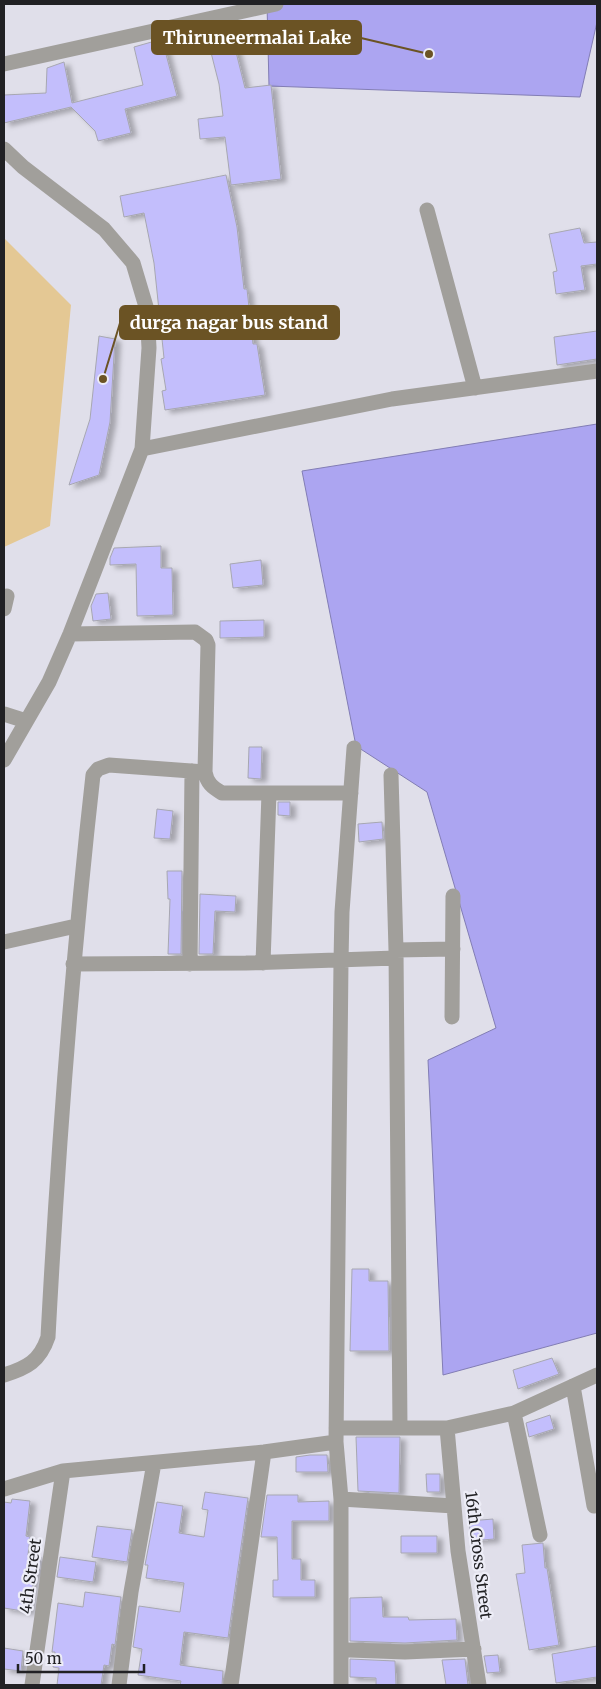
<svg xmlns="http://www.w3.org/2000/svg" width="601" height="1689" font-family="Merriweather,serif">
<defs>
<filter id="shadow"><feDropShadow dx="5.5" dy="3" stdDeviation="2.5" flood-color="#0004"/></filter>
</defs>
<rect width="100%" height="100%" fill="#e0dfea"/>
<path fill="#e4c894" d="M 4,238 L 71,305 L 50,526 L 4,547 Z"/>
<path fill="#aca5f1" stroke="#827db4" d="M 267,4 L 597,4 L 597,22 L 580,97 L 269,86 Z
M 597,424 L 597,1333 L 443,1375 L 428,1060 L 496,1028 L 427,792 L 356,746 L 302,471 Z"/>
<path fill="#c3befc" stroke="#a7a7b1" filter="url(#shadow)" d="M 229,24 L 245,88 L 271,85 L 281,179 L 231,185 L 225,137 L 200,139 L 198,119 L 223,116 L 219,84 L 205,29 Z
M 162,39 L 177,96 L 125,109 L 131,133 L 98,141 L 95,131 L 71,107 L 4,123 L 4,95 L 46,93 L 47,68 L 64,62 L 72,103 L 143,85 L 134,47 Z
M 226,175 L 237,227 L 244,289 L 247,289 L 253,344 L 257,344 L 265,395 L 165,410 L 162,391 L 166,390 L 161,359 L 164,358 L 154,263 L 144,213 L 124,217 L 120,196 Z
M 580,228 L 584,243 L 597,242 L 597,264 L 581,266 L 585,290 L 556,294 L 553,272 L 557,271 L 549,234 Z
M 597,331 L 597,359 L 557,365 L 554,337 Z
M 99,336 L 115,339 L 110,422 L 99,475 L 69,485 L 90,419 Z
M 161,546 L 161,568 L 172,568 L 173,615 L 137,616 L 136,564 L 110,565 L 110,558 L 114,548 Z
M 261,560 L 263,585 L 233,588 L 230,564 Z
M 108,593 L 111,619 L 93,621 L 91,606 L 96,594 Z
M 264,620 L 264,637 L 220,638 L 220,621 Z
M 249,747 L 262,747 L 261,779 L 248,778 Z
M 278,802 L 290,802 L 290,816 L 278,815 Z
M 157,809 L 173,811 L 170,839 L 154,838 Z
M 382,822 L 383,839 L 359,842 L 358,824 Z
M 167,871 L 182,871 L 181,954 L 168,954 L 170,899 L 168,899 Z
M 200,894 L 236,896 L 235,912 L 215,911 L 213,954 L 199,954 Z
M 352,1269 L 369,1269 L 369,1281 L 388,1281 L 389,1351 L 350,1351 Z
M 552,1358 L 559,1374 L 518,1389 L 513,1370 Z
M 550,1415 L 554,1429 L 529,1437 L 526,1423 Z
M 356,1437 L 400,1437 L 399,1493 L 358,1491 Z
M 310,1455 L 327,1455 L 328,1472 L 296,1472 L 296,1457 Z
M 426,1474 L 440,1474 L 440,1492 L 427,1492 Z
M 205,1492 L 248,1498 L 228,1638 L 184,1632 L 180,1665 L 223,1671 L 222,1685 L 180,1685 L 181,1681 L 138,1675 L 142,1649 L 133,1647 L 139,1606 L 180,1612 L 184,1583 L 146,1578 L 148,1565 L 145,1565 L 157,1502 L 183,1506 L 179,1533 L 204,1537 L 208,1510 L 202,1509 Z
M 267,1495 L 298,1495 L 298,1502 L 329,1501 L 329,1521 L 292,1521 L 292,1559 L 301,1559 L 301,1580 L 315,1580 L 315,1597 L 273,1597 L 273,1580 L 278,1580 L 277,1537 L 261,1537 Z
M 12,1499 L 30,1501 L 26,1536 L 30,1537 L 28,1555 L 41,1557 L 39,1574 L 34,1574 L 29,1612 L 4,1608 L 4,1502 L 11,1503 Z
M 493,1519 L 494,1539 L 471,1541 L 469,1521 Z
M 97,1526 L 132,1530 L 127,1562 L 92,1557 Z
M 401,1536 L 437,1536 L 437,1553 L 401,1553 Z
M 543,1543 L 545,1568 L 547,1568 L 559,1645 L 529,1650 L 516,1574 L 525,1573 L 522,1545 Z
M 60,1557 L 96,1562 L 93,1582 L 57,1577 Z
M 85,1592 L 121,1597 L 115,1645 L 112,1644 L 109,1666 L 104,1665 L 101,1685 L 57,1685 L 59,1668 L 53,1667 L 55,1652 L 52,1652 L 58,1603 L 83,1607 Z
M 382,1597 L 383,1617 L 408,1617 L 409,1620 L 456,1619 L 457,1640 L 405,1643 L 350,1641 L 350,1598 Z
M 597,1646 L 597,1677 L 556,1683 L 552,1654 Z
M 4,1648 L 23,1651 L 21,1671 L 4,1669 Z
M 498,1655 L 500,1672 L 487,1673 L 484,1656 Z
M 350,1659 L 395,1661 L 396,1685 L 376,1685 L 376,1678 L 350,1677 Z
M 465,1659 L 468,1685 L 446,1685 L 442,1660 Z"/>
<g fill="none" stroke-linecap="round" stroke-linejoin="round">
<path stroke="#a19f9b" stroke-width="15" d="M 4,64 L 276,4
M 4,149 L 23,167 L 104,229 L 133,263 L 147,310 L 149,348 L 142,449 L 70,634 L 49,682 L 4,760
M 427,210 L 475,388
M 142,449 L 392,399 L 597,371
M 4,609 L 7,596
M 70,634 L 195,632 L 206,640 L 208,645 L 205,772 C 207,783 212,787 222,793 L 351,793
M 4,714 L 26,721
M 391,775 L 396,950 L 400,1428
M 4,942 L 76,926
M 396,950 L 453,949
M 263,963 L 269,793
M 73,964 L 246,963 L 396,958
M 190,964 L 192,771
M 452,1017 L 453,896
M 4,1375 C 27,1368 40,1361 48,1337 C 58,1149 72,962 93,775 L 98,769 L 109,765 L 205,772
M 573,1386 L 594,1506
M 514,1413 L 540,1535
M 336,1428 L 447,1428 L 514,1413 L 597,1375
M 447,1428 L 458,1551 L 479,1685
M 4,1489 L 63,1471 L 264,1452 L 336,1442
M 341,1499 L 454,1506
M 350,1650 L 405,1652 L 474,1649
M 32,1685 L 63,1471
M 119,1685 L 131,1592 L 154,1463
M 231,1685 L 264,1452
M 341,1685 L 341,1499 L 336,1442 L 341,961 L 342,912 L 354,748"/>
</g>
<g text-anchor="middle" stroke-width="4.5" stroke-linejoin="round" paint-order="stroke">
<g font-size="16" fill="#212124" stroke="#ededf7">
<text transform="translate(479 1555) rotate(83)" y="6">16th Cross Street</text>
<text transform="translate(30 1576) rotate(-82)" y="6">4th Street</text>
</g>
</g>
<path fill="none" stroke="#6b5324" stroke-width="2" d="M429 54L361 38M103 379L120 323"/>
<g fill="#6b5324" stroke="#ededf7" stroke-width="2">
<circle cx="429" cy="54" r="5"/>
<circle cx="103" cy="379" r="5"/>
</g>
<g fill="#6b5324" stroke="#6b5324" stroke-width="2">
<rect x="152" y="21" width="209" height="33" rx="5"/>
<rect x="120" y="306" width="219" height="33" rx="5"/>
</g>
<g font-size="18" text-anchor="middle" font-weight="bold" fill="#fff">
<text x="257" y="44">Thiruneermalai Lake</text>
<text x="229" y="329">durga nagar bus stand</text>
</g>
<rect width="601" height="1689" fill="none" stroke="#212124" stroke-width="10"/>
<path d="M18 1664v8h126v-8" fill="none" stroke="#212124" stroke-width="2.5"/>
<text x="25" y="1664" font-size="15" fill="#212124" stroke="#ededf7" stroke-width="4" paint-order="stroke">50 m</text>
</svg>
